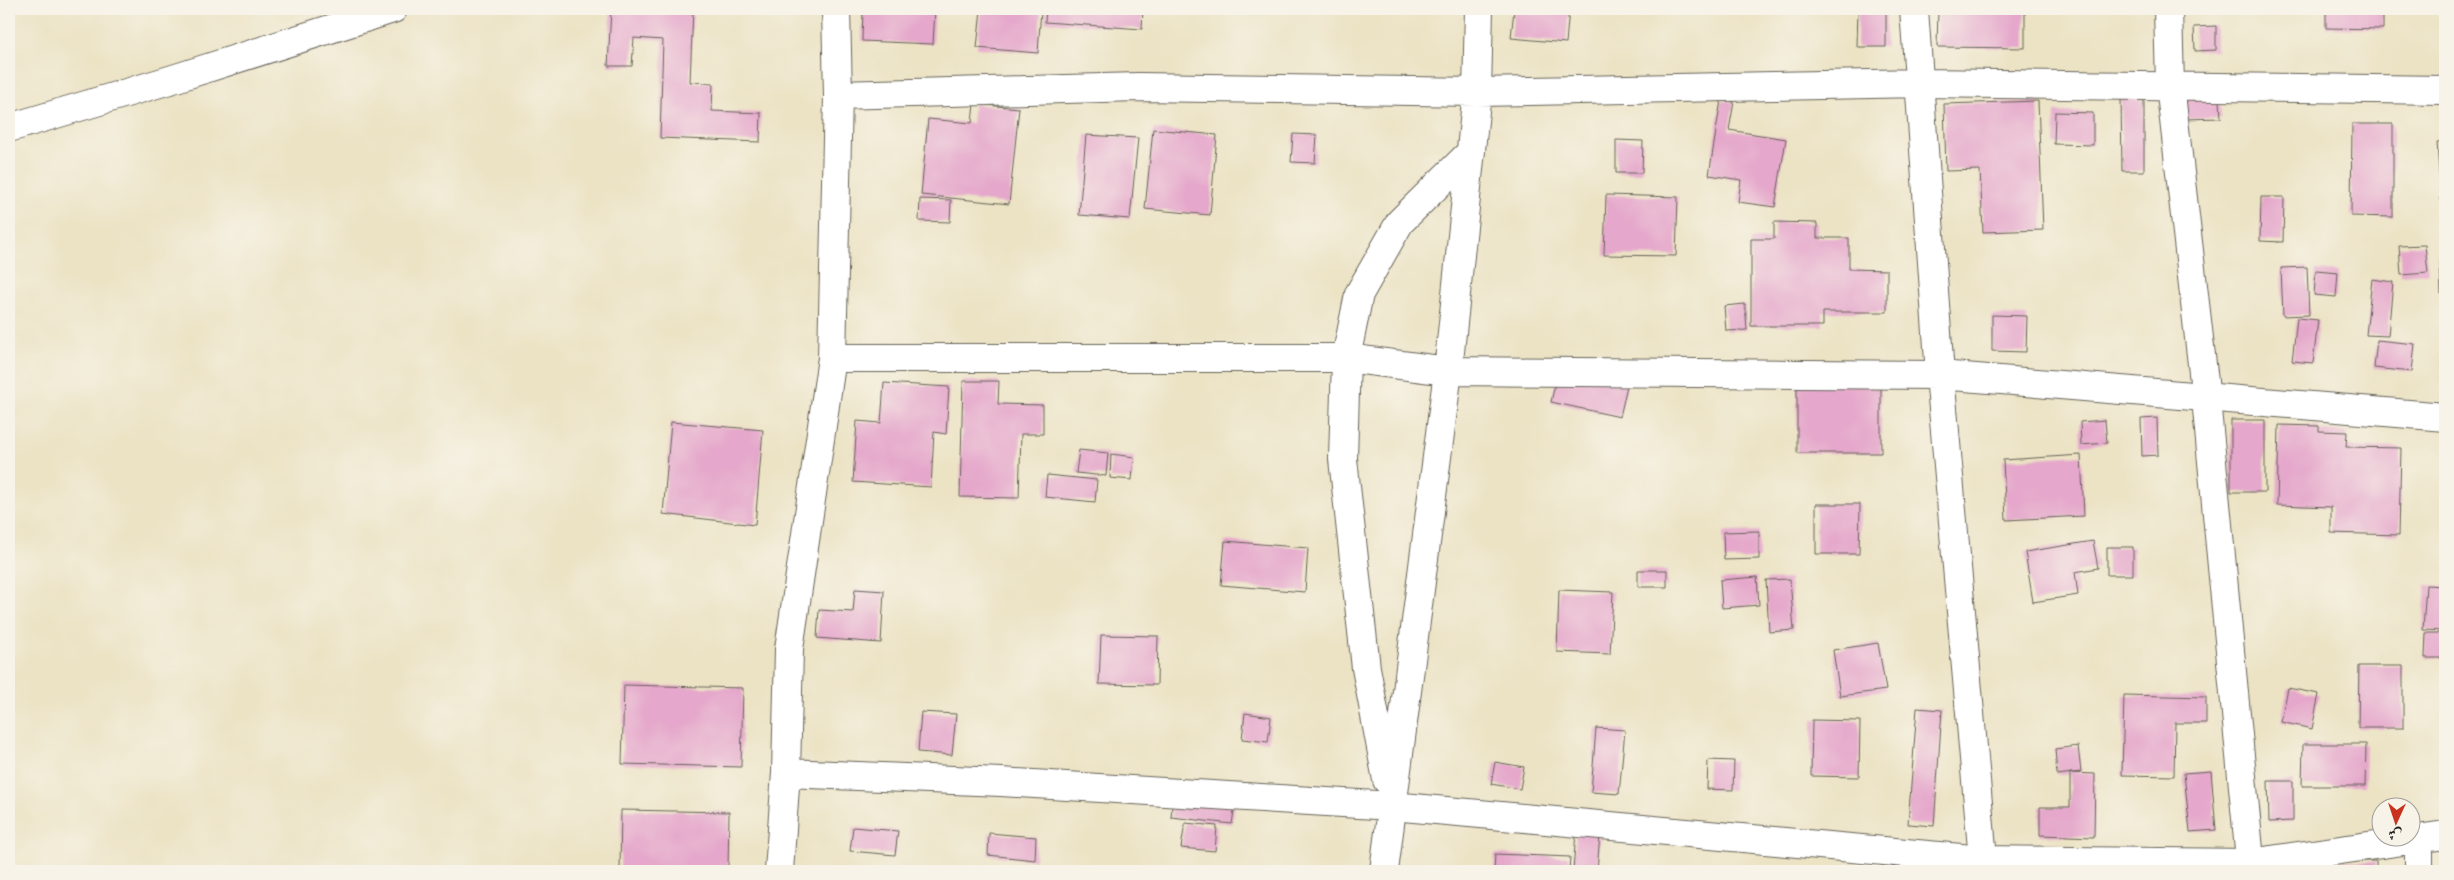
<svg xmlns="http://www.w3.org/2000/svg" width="2454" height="880" font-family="'IM FELL Double Pica',Amiri,serif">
<rect width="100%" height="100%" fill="#f7f3e8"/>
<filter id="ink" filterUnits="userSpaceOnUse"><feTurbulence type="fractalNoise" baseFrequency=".02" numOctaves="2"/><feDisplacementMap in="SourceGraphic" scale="10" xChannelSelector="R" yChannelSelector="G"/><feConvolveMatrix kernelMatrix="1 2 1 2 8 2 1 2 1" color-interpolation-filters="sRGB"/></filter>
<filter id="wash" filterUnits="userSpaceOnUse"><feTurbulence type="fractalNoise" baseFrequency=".0096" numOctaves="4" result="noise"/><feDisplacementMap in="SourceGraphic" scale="20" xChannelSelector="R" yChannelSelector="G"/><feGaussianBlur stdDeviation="1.12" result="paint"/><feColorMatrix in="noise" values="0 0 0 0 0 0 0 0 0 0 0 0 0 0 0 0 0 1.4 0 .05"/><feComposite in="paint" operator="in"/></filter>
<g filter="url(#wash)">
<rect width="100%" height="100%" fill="#ece3c5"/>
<g id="blocks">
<path fill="#e5a7cb" d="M 611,9 L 693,9 L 690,82 L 713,83 L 712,111 L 761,113 L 760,142 L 660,138 L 663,40 L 634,38 L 632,66 L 608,66 Z
M 863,9 L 935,9 L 933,44 L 862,41 Z
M 981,9 L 1041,9 L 1038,53 L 977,48 Z
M 1046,9 L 1143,9 L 1142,29 L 1045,22 Z
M 1514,9 L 1569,9 L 1566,43 L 1511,38 Z
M 1858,9 L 1886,9 L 1886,47 L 1857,47 Z
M 1938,9 L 2025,9 L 2025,48 L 1937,47 Z
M 2326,9 L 2383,9 L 2383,29 L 2326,28 Z
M 2216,26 L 2216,50 L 2195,51 L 2194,27 Z
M 2219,83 L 2221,118 L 2184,119 L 2183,84 Z
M 2121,99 L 2144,99 L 2144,171 L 2122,171 Z
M 1721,100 L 1734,102 L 1729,130 L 1786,139 L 1775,207 L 1738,202 L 1741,180 L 1709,175 Z
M 2038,101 L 2043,230 L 1983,232 L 1980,170 L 1946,171 L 1944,104 Z
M 974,104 L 1019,108 L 1009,204 L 921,195 L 928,119 L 972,123 Z
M 2055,112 L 2093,113 L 2093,145 L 2054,144 Z
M 2352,124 L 2393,124 L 2393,217 L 2351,216 Z
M 1153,129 L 1217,135 L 1210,215 L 1145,209 Z
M 1293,134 L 1317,135 L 1315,163 L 1291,162 Z
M 1086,135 L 1138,138 L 1130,219 L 1079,215 Z
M 1616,140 L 1643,141 L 1642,173 L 1616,173 Z
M 2445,141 L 2445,200 L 2441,201 L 2437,142 Z
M 1606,195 L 1678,197 L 1676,256 L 1604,255 Z
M 2261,197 L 2284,197 L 2283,242 L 2260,241 Z
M 920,199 L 951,200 L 950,222 L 919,221 Z
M 1774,222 L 1817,223 L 1817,238 L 1849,238 L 1849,269 L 1887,270 L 1887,312 L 1823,312 L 1823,326 L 1751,326 L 1751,239 L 1774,239 Z
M 2425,245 L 2428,273 L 2401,275 L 2399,246 Z
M 2440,261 L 2445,261 L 2445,293 L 2441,294 Z
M 2307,267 L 2309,315 L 2283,316 L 2281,268 Z
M 2316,270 L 2338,272 L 2336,297 L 2314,295 Z
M 2372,279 L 2393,282 L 2388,336 L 2366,335 Z
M 1745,304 L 1747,330 L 1726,331 L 1724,306 Z
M 1992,315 L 2027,316 L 2026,352 L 1992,351 Z
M 2297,318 L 2318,320 L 2313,363 L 2292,361 Z
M 2377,340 L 2415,344 L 2412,372 L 2374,368 Z
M 1559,366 L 1628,381 L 1620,417 L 1551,402 Z
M 1797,380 L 1881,380 L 1881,453 L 1797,453 Z
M 963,381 L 999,381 L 998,404 L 1043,405 L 1043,434 L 1021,434 L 1019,498 L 960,497 Z
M 884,383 L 949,387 L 946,434 L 934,432 L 931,487 L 853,482 L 857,421 L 881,423 Z
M 2157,418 L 2158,455 L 2142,456 L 2141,419 Z
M 2105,420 L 2107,443 L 2081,445 L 2080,422 Z
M 2231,420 L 2265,420 L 2265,492 L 2231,492 Z
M 671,422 L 763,430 L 755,525 L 663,514 Z
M 2279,425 L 2319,426 L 2319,431 L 2347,432 L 2346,447 L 2401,448 L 2399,535 L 2331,533 L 2331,507 L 2277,505 Z
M 1079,450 L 1108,453 L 1106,476 L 1076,473 Z
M 1111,454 L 1134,457 L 1132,480 L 1110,478 Z
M 2081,455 L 2084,516 L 2006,520 L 2003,460 Z
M 1047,475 L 1097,480 L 1095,502 L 1045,497 Z
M 1816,504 L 1860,504 L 1859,554 L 1816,554 Z
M 1759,531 L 1759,559 L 1724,560 L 1723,532 Z
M 1225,541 L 1308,548 L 1305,592 L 1221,585 Z
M 2093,541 L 2098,568 L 2075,572 L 2078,595 L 2033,602 L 2025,552 Z
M 2107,547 L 2133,547 L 2133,575 L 2107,575 Z
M 1638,570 L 1667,570 L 1667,587 L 1638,587 Z
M 1757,577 L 1759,605 L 1722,608 L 1720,580 Z
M 1790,579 L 1794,630 L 1769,632 L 1766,580 Z
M 2426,585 L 2445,586 L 2445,631 L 2423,630 Z
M 855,589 L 884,591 L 881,643 L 817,638 L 819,610 L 853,612 Z
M 1559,590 L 1613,592 L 1610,654 L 1557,652 Z
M 2426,633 L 2445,633 L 2445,658 L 2425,658 Z
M 1101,635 L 1158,636 L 1157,685 L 1099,684 Z
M 1878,643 L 1886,690 L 1840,696 L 1833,650 Z
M 2359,666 L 2403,666 L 2403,728 L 2358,728 Z
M 624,685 L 743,688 L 741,767 L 622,764 Z
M 2288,688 L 2319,694 L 2312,729 L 2281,722 Z
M 2124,695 L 2206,697 L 2206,723 L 2175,723 L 2174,776 L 2122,775 Z
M 1917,708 L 1942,710 L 1934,826 L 1908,824 Z
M 921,712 L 956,714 L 952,755 L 918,752 Z
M 1245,713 L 1271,717 L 1268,742 L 1242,739 Z
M 1812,720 L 1860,721 L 1859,777 L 1811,776 Z
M 1596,728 L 1625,730 L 1619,794 L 1591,792 Z
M 2303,744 L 2366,744 L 2365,786 L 2302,786 Z
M 2078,746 L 2081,772 L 2057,775 L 2055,749 Z
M 1708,760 L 1734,761 L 1733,790 L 1707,789 Z
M 1495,762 L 1524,767 L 1520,789 L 1491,784 Z
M 2211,771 L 2216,830 L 2190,832 L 2184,773 Z
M 2070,773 L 2095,774 L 2094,837 L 2040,835 L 2040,807 L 2070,807 Z
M 2268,781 L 2293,781 L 2293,821 L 2269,822 Z
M 1173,797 L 1235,804 L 1232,824 L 1171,817 Z
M 621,810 L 729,812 L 728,871 L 620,871 Z
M 1185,823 L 1217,826 L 1215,851 L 1181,848 Z
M 853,827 L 898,831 L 895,855 L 850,851 Z
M 1576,832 L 1600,834 L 1597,871 L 1573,871 Z
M 989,833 L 1036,837 L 1035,860 L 988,855 Z
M 1495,854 L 1570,857 L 1569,871 L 1494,871 Z
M 1882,860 L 1922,861 L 1922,871 L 1882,871 Z
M 2298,861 L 2376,861 L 2376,871 L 2299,871 Z"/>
</g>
</g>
<g filter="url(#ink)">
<use href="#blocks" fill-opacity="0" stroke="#656257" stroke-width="1"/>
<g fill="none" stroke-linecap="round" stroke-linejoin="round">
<defs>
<path id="minor" d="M 1914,9 L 1940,375 L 1984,871
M 2168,9 L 2170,85 L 2206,399 L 2251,871
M 838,95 L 1139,87 L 1477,92 L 1920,83 L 2445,90
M 9,128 L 173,79 L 393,9
M 832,358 L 1346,358 L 1448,371 L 1940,375 L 2445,417
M 786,773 L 1001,782 L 1392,806 L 1983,860 L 2250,863 L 2445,835
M 1387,780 L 1366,668 L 1343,459 L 1346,358 L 1359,294 L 1400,222 L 1471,152
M 2419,840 L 2419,871
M 779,871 L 786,773 L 789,649 L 832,358 L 838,95 L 836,9
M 1384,871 L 1448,371 L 1477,92 L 1479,9"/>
</defs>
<use href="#minor" stroke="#656257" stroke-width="30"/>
<use href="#minor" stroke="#fff" stroke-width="28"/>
</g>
</g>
<rect width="2454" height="880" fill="none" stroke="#f7f3e8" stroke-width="30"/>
<g transform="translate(2396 822) rotate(183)"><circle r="24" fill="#f7f3e8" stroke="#9f9d96"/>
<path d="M0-4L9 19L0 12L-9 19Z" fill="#c8321e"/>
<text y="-8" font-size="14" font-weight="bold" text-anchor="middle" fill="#1c1c1c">ش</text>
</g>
</svg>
